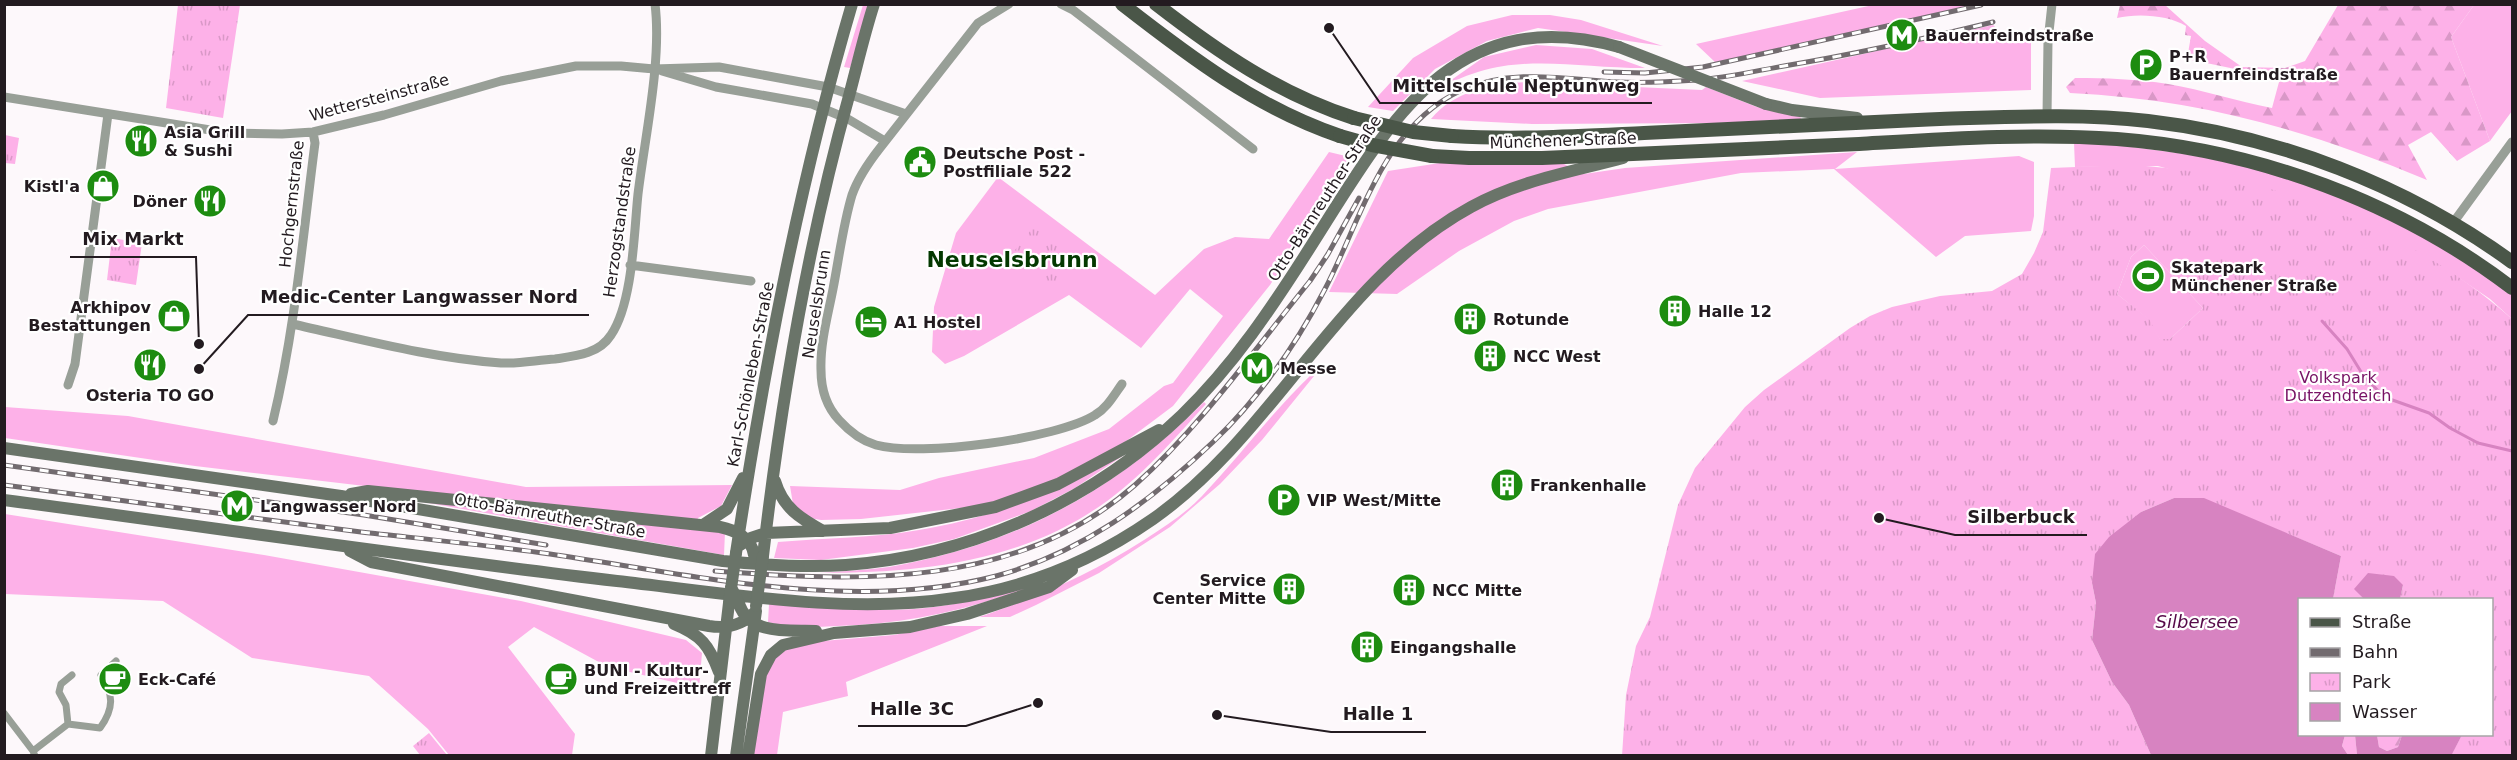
<svg xmlns="http://www.w3.org/2000/svg" width="2517" height="760" font-family="'DejaVu Sans',sans-serif">
<defs>
<pattern id="forest-firs" width="22" height="20" patternUnits="userSpaceOnUse" patternTransform="scale(1.5)"><rect width="22" height="20" fill="#fdb1e8"/><path d="M5 1l3.5 6h-7zM16 11l3.5 6h-7z" fill="#d998c7"/></pattern>
<pattern id="park-tufts" width="24" height="20" patternUnits="userSpaceOnUse" patternTransform="scale(1.5)"><rect width="24" height="20" fill="#fdb1e8"/><path d="M3 7l-1-3M5 7V3M7 7l1-3M15 17l-1-3M17 17v-4M19 17l1-3" fill="none" stroke="#d998c7"/></pattern>
</defs>
<rect width="100%" height="100%" fill="#fdf8fb"/>
<path fill="#fdb1e8" d="M 863,5 L 869,5 L 850,68 L 844,67 Z
M 1873,5 L 1973,5 L 1716,63 L 1696,44 Z
M 2474,5 L 2512,5 L 2512,111 L 2490,141 L 2451,37 Z
M 1512,15 L 1550,15 L 1581,20 L 1663,46 L 1538,28 L 1487,41 L 1435,69 L 1393,111 L 1368,107 L 1413,58 L 1467,26 Z
M 1993,25 L 2008,38 L 2031,43 L 2031,90 L 1820,98 L 1742,81 Z
M 1536,45 L 1592,49 L 1645,68 C 1564,68 1503,47 1430,95 L 1484,57 Z
M 1526,82 L 1702,90 L 1706,87 L 1757,107 L 1800,116 L 1801,119 L 1717,123 L 1532,124 L 1431,119 C 1454,91 1491,84 1526,82 Z
M 2074,143 C 2099,142 2123,146 2147,149 C 2279,163 2406,215 2512,295 L 2512,319 L 2490,299 L 2456,276 L 2365,225 L 2158,166 L 2075,167 Z
M 1329,152 L 1354,158 L 1270,285 L 1173,406 L 1121,445 L 1080,469 L 1009,498 L 970,507 L 861,519 L 821,520 L 804,517 L 793,504 L 790,486 L 900,490 L 939,478 L 1034,458 L 1109,429 L 1164,386 L 1173,383 L 1223,316 L 1190,289 L 1141,348 L 1069,295 L 964,356 L 945,364 L 932,352 L 934,307 L 956,233 L 998,177 L 1155,295 L 1204,249 L 1235,237 L 1269,239 Z
M 1857,152 L 1835,169 L 2019,156 L 2034,162 L 2034,216 L 2031,231 L 1965,236 L 1936,257 L 1834,169 L 1741,173 L 1548,209 L 1514,221 L 1459,251 L 1397,294 L 1329,292 L 1388,171 L 1440,163 L 1564,164 L 1584,174 L 1625,168 Z
M 2144,245 L 2203,308 L 2170,339 L 2160,340 L 2148,319 L 2117,294 L 2131,257 Z
M 1312,374 L 1314,376 L 1262,440 L 1220,484 L 1170,527 L 1099,573 L 1036,605 L 1010,617 L 979,617 C 1040,596 1089,575 1144,540 C 1164,527 1185,514 1202,496 C 1240,456 1272,412 1312,374 Z
M 1204,402 L 1206,404 C 1173,440 1141,478 1100,506 C 1017,563 919,573 820,573 C 843,571 866,570 889,567 C 1015,545 1114,492 1204,402 Z
M 5,407 L 128,416 L 526,487 L 732,485 L 721,506 L 698,518 L 695,528 L 725,532 L 724,555 L 417,501 L 416,492 L 195,466 L 5,438 Z
M 1124,453 L 1124,455 L 1075,488 L 1031,511 L 954,539 L 913,548 L 821,560 L 774,558 L 778,542 C 825,538 873,538 919,530 C 992,518 1061,491 1124,453 Z
M 5,514 L 264,555 L 521,601 L 686,640 L 702,653 L 699,688 L 608,667 L 534,627 L 508,647 L 575,734 L 572,755 L 449,755 L 428,729 L 369,676 L 252,658 L 163,601 L 5,594 Z
M 1030,586 C 1025,592 1010,595 1001,597 C 947,615 894,624 837,626 C 814,627 791,629 768,622 L 769,604 C 821,607 874,613 926,608 C 961,604 996,595 1030,586 Z
M 939,626 L 987,626 L 846,682 L 848,696 L 783,712 L 777,755 L 752,756 C 756,731 759,680 772,660 C 778,650 788,647 799,643 L 894,635 Z
M 2345,735 L 2355,735 L 2357,755 L 2348,755 L 2342,746 Z"/>
<path fill="url(#forest-firs)" d="M 2120,5 L 2165,5 L 2205,41 L 2242,67 L 2285,68 L 2305,61 L 2338,5 L 2474,5 L 2451,37 L 2490,141 L 2457,161 L 2431,132 L 2408,145 L 2427,180 C 2309,130 2198,99 2070,93 L 2066,87 L 2075,78 C 2105,78 2137,79 2168,84 C 2203,90 2237,101 2272,108 L 2279,82 L 2240,70 L 2187,59 L 2191,36 L 2185,35 L 2186,26 C 2169,15 2137,13 2117,18 Z
M 2377,735 L 2402,735 L 2398,747 L 2387,751 L 2379,747 Z"/>
<path fill="url(#park-tufts)" fill-rule="evenodd" d="M 178,5 L 240,5 L 223,118 L 166,108 Z
M 5,135 L 19,138 L 15,164 L 5,163 Z
M 2126,165 C 2260,170 2412,229 2512,319 L 2512,755 L 2451,755 L 2462,735 L 2492,734 L 2492,600 L 2400,599 L 2403,585 L 2355,589 L 2364,599 L 2333,599 L 2341,556 L 2204,499 L 2174,498 L 2141,512 L 2092,583 L 2096,603 L 2092,640 L 2112,682 L 2129,705 L 2151,755 L 1622,756 L 1626,695 L 1636,646 L 1650,617 L 1678,505 L 1695,468 L 1745,407 L 1764,390 L 1850,328 L 1870,316 L 1892,307 L 1940,296 L 1992,291 L 2022,274 L 2034,253 L 2043,232 L 2051,168 ZM 2144,245 L 2203,308 L 2170,339 L 2160,339 L 2149,319 L 2117,294 L 2131,257 Z
M 1039,220 L 1082,254 L 1049,294 L 1007,260 Z
M 112,238 L 142,243 L 136,285 L 107,280 Z
M 429,733 L 447,755 L 420,755 L 413,746 Z"/>
<path fill="#d783c1" d="M 2174,498 L 2204,498 L 2341,556 L 2333,599 L 2300,600 L 2300,734 L 2345,735 L 2342,746 L 2348,755 L 2151,755 L 2129,705 L 2112,682 L 2092,640 L 2096,603 L 2092,583 L 2095,554 L 2109,537 L 2141,512 Z
M 2368,573 L 2394,576 L 2403,585 L 2400,599 L 2364,599 L 2354,589 Z
M 2355,735 L 2377,735 L 2379,747 L 2387,751 L 2398,747 L 2402,735 L 2462,735 L 2451,756 L 2357,755 Z"/>
<g fill="none" stroke-linecap="round" stroke-linejoin="round">
<path stroke="#d783c1" stroke-width="3" d="M 2322,321 L 2347,349 L 2363,375 L 2384,397 L 2429,413 L 2450,428 L 2478,443 L 2512,451"/>
<path stroke="#989f97" stroke-width="7" d="M 4,713 L 33,751
M 68,724 L 66,705 L 59,692 L 61,684 L 72,675
M 35,756 L 33,751 L 68,724 L 100,728 C 114,709 114,694 101,675 L 116,661"/>
<path stroke="#989f97" stroke-width="9" d="M 1009,4 L 978,23 L 880,148 C 869,162 858,178 852,195 C 843,225 839,258 833,289 C 828,315 820,343 821,370 C 821,389 826,406 839,420 C 849,431 862,441 876,445 C 920,457 1057,439 1095,415 C 1107,408 1114,395 1122,384
M 1061,4 L 1073,10 L 1253,149
M 662,71 L 716,87 L 812,104 L 848,119 L 885,141
M 4,97 L 229,133 L 282,134 L 313,132 L 384,115 L 501,81 L 576,66 L 621,66 L 654,69 L 719,67 L 828,87 L 906,114
M 2047,116 L 2048,41 L 2052,4
M 2453,223 L 2512,142
M 630,265 L 751,281
M 292,324 C 361,339 430,358 501,363 C 519,364 537,360 555,359 C 576,356 599,354 611,335 C 633,303 634,232 638,194 C 645,136 662,60 655,4
M 68,385 L 75,364 L 108,114
M 273,421 C 295,330 303,235 315,143 L 313,132"/>
<path stroke="#6a7469" stroke-width="12" d="M 1766,104 L 1792,110 L 1857,118
M 4,448 L 341,496 L 723,561 C 764,565 805,568 846,565 C 971,556 1091,502 1182,415 C 1233,366 1273,306 1311,246 C 1387,127 1451,0 1619,47
M 775,481 C 783,508 800,518 823,531
M 351,494 L 368,491 L 720,527 C 735,530 752,538 754,555
M 4,500 C 209,527 412,557 617,581 C 725,593 847,615 955,598 C 1026,588 1094,560 1153,519 C 1276,433 1337,280 1471,207 C 1518,181 1571,172 1623,158
M 703,525 L 727,509 L 743,478
M 737,547 L 751,538 L 766,533 L 890,528 L 995,507 L 1058,484 L 1159,430
M 350,551 L 371,562 L 709,626 C 728,629 743,625 756,611
M 736,553 C 764,368 799,184 852,4
M 763,556 C 781,401 807,246 849,96 C 857,66 864,35 874,4
M 739,604 C 750,636 789,630 816,631
M 674,624 C 701,635 709,645 719,672
M 711,756 L 729,603
M 736,756 L 756,611
M 748,756 L 761,674 L 771,655 L 783,645 L 834,633 L 910,627 L 967,614 L 1049,587 L 1072,570"/>
<path stroke="#4a5648" stroke-width="14" d="M 1122,4 C 1190,57 1257,108 1340,136
M 1156,4 C 1218,52 1279,94 1354,118
M 1452,136 C 1516,140 1580,136 1644,133 C 1742,128 1841,123 1940,119 C 2009,117 2079,113 2148,121 C 2278,136 2406,185 2512,262
M 1432,156 L 1469,158 L 1542,158 C 1648,154 1754,149 1859,144 C 1945,139 2031,133 2117,139 C 2258,150 2399,202 2512,288"/>
<defs>
<path id="rail" d="M 1604,72 L 1645,73 L 1703,67 L 1981,5
M 4,465 L 364,515 L 546,545
M 4,485 C 123,500 242,517 361,532 C 424,539 487,545 550,554 C 694,575 853,613 996,576 C 1081,553 1150,502 1213,442 C 1259,398 1296,345 1325,289 C 1362,218 1383,126 1462,90 C 1512,68 1565,79 1617,82 C 1643,83 1669,82 1696,80 C 1725,78 1755,71 1784,66 C 1855,54 1924,39 1993,22
M 715,571 C 861,582 1017,589 1135,485 C 1201,426 1254,350 1310,281 L 1328,254 L 1359,198"/>
</defs>
<use href="#rail" stroke="#726b6f" stroke-width="5"/>
<use href="#rail" stroke="#fff" stroke-width="3" stroke-dasharray="9" stroke-linecap="butt"/>
<path stroke="#6a7469" stroke-width="12" d="M 1619,47 L 1766,104
M 731,587 L 739,604
M 729,603 L 736,553
M 756,606 L 763,556"/>
<path stroke="#4a5648" stroke-width="14" d="M 1354,118 L 1413,132 L 1452,136
M 1340,136 L 1372,145 L 1432,156"/>
</g>
<defs>
<symbol id="metro-disc" viewBox="-11 -11 22 22"><circle r="9.5" fill="#1d8c10" stroke="#fff"/><path d="M-5.5 5V-5H-3L0 0L3-5H5.5V5H3V-.5L0 4L-3-.5V5Z" fill="#fff"/></symbol>
<symbol id="parking-disc" viewBox="-11 -11 22 22"><circle r="9.5" fill="#1d8c10" stroke="#fff"/><path d="M-3.5-5.5H1a3.5 3.5 0 0 1 0 7H-1V5.5H-3.5ZM-1-3.4V-.6H.8a1.4 1.4 0 0 0 0-2.8Z" fill="#fff"/></symbol>
<symbol id="restaurant-disc" viewBox="-11 -11 22 22"><circle r="9.5" fill="#1d8c10" stroke="#fff"/><path d="M-5-6h1v4h1v-4h1v4h1v-4h1v5L-1.5 .5V6h-2V.5L-5-1ZM5-6V6H3V1.5H1.5Q1.5-4 5-6Z" fill="#fff"/></symbol>
<symbol id="civic-disc" viewBox="-11 -11 22 22"><circle r="9.5" fill="#1d8c10" stroke="#fff"/><path d="M-.6-6.5H3V-4.5H.6V-3L4-1V1h2V6H-6V1h2V-1L-.6-3ZM-1.2 2.5V6h2.4V2.5Z" fill="#fff"/></symbol>
<symbol id="shop-disc" viewBox="-11 -11 22 22"><circle r="9.5" fill="#1d8c10" stroke="#fff"/><path d="M-5-2.5h2.3a2.7 3.5 0 0 1 5.4 0H5L5.5 6h-11ZM-1.5-2.5h3a1.5 2.3 0 0 0-3 0Z" fill="#fff"/></symbol>
<symbol id="stadium-disc" viewBox="-11 -11 22 22"><circle r="9.5" fill="#1d8c10" stroke="#fff"/><path d="M0-5a6.5 5 0 1 0 0 10a6.5 5 0 1 0 0-10ZM-3.5-1.8h7v3.6h-7Z" fill="#fff"/></symbol>
<symbol id="building-disc" viewBox="-11 -11 22 22"><circle r="9.5" fill="#1d8c10" stroke="#fff"/><path d="M-4-6H4V6H1V3H-1V6H-4ZM-2.5-4.3h1.7v1.8h-1.7ZM.8-4.3h1.7v1.8H.8ZM-2.5-1h1.7V.8h-1.7ZM.8-1h1.7V.8H.8Z" fill="#fff"/></symbol>
<symbol id="hotel-disc" viewBox="-11 -11 22 22"><circle r="9.5" fill="#1d8c10" stroke="#fff"/><path d="M-6-4.5h1.5V1H6V5H4.5V3h-9V5H-6ZM-4 0a1.8 1.8 0 1 1 3.6 0ZM.5 0V-2.5h3Q6-2.5 6 0Z" fill="#fff"/></symbol>
<symbol id="cafe-disc" viewBox="-11 -11 22 22"><circle r="9.5" fill="#1d8c10" stroke="#fff"/><path d="M-5.5-4.5H6V0H3Q3 3.5 0 3.5H-2.5Q-5.5 3.5-5.5 0ZM3-3.2v2h1.7v-2ZM-6 4.5H4V6H-6Z" fill="#fff"/></symbol>
</defs>
<g fill-rule="evenodd">
<use href="#metro-disc" x="1883" y="16" width="38" height="38"/>
<use href="#parking-disc" x="2127" y="46" width="38" height="38"/>
<use href="#restaurant-disc" x="122" y="122" width="38" height="38"/>
<use href="#civic-disc" x="901" y="143" width="38" height="38"/>
<use href="#shop-disc" x="84" y="167" width="38" height="38"/>
<use href="#restaurant-disc" x="191" y="182" width="38" height="38"/>
<use href="#stadium-disc" x="2129" y="257" width="38" height="38"/>
<use href="#building-disc" x="1656" y="292" width="38" height="38"/>
<use href="#shop-disc" x="155" y="297" width="38" height="38"/>
<use href="#building-disc" x="1451" y="300" width="38" height="38"/>
<use href="#hotel-disc" x="852" y="303" width="38" height="38"/>
<use href="#building-disc" x="1471" y="337" width="38" height="38"/>
<use href="#restaurant-disc" x="131" y="346" width="38" height="38"/>
<use href="#metro-disc" x="1238" y="349" width="38" height="38"/>
<use href="#building-disc" x="1488" y="466" width="38" height="38"/>
<use href="#parking-disc" x="1265" y="481" width="38" height="38"/>
<use href="#metro-disc" x="218" y="487" width="38" height="38"/>
<use href="#building-disc" x="1270" y="570" width="38" height="38"/>
<use href="#building-disc" x="1390" y="571" width="38" height="38"/>
<use href="#building-disc" x="1348" y="628" width="38" height="38"/>
<use href="#cafe-disc" x="96" y="660" width="38" height="38"/>
<use href="#cafe-disc" x="542" y="660" width="38" height="38"/>
</g>
<g text-anchor="middle" stroke-width="4.5" stroke-linejoin="round" paint-order="stroke">
<g font-size="16" font-weight="bold" fill="#231b20" stroke="#fff" text-anchor="start">
<text x="1925" y="41">Bauernfeindstraße</text>
<text x="2169" y="62">P+R<tspan x="2169" dy="18">Bauernfeindstraße</tspan></text>
<text x="164" y="138">Asia Grill<tspan x="164" dy="18">&amp; Sushi</tspan></text>
<text x="943" y="159">Deutsche Post -<tspan x="943" dy="18">Postfiliale 522</tspan></text>
<text x="80" y="192" text-anchor="end">Kistl'a</text>
<text x="187" y="207" text-anchor="end">Döner</text>
<text x="2171" y="273">Skatepark<tspan x="2171" dy="18">Münchener Straße</tspan></text>
<text x="151" y="313" text-anchor="end">Arkhipov<tspan x="151" dy="18">Bestattungen</tspan></text>
<text x="1698" y="317">Halle 12</text>
<text x="1493" y="325">Rotunde</text>
<text x="894" y="328">A1 Hostel</text>
<text x="1513" y="362">NCC West</text>
<text x="1280" y="374">Messe</text>
<text x="150" y="401" text-anchor="middle">Osteria TO GO</text>
<text x="1530" y="491">Frankenhalle</text>
<text x="1307" y="506">VIP West/Mitte</text>
<text x="260" y="512">Langwasser Nord</text>
<text x="1266" y="586" text-anchor="end">Service<tspan x="1266" dy="18">Center Mitte</tspan></text>
<text x="1432" y="596">NCC Mitte</text>
<text x="1390" y="653">Eingangshalle</text>
<text x="584" y="676">BUNI - Kultur-<tspan x="584" dy="18">und Freizeittreff</tspan></text>
<text x="138" y="685">Eck-Café</text>
</g>
<g font-size="16" fill="#231b20" stroke="#fff">
<text transform="translate(379 97) rotate(-15)" y="6">Wettersteinstraße</text>
<text transform="translate(1563 140) rotate(-2)" y="6">Münchener Straße</text>
<text transform="translate(1324 198) rotate(-57)" y="6">Otto-Bärnreuther-Straße</text>
<text transform="translate(291 204) rotate(-84)" y="6">Hochgernstraße</text>
<text transform="translate(619 222) rotate(-82)" y="6">Herzogstandstraße</text>
<text transform="translate(816 304) rotate(-81)" y="6">Neuselsbrunn</text>
<text transform="translate(750 374) rotate(-79)" y="6">Karl-Schönleben-Straße</text>
<text transform="translate(550 515) rotate(10)" y="6">Otto-Bärnreuther-Straße</text>
</g>
<g font-size="16" fill="#781365" stroke="#fff">
<text x="2338" y="383">Volkspark<tspan x="2338" dy="18">Dutzendteich</tspan></text>
</g>
<g font-size="18" font-style="italic" fill="#570a49" stroke="#fff">
<text x="2197" y="628">Silbersee</text>
</g>
<g font-size="22" font-weight="bold" fill="#033800" stroke="#fff">
<text x="1012" y="267">Neuselsbrunn</text>
</g>
</g>
<path fill="none" stroke="#231b20" stroke-width="2" d="M1329 28L1380 103H1652M199 344L196 257H70M199 369L248 315H589M1879 518L1955 535H2087M1038 703L966 726H858M1217 715L1331 732H1426"/>
<g fill="#231b20" stroke="#fff" stroke-width="2">
<circle cx="1329" cy="28" r="6"/>
<circle cx="199" cy="344" r="6"/>
<circle cx="199" cy="369" r="6"/>
<circle cx="1879" cy="518" r="6"/>
<circle cx="1038" cy="703" r="6"/>
<circle cx="1217" cy="715" r="6"/>
</g>
<g font-size="18" text-anchor="middle" font-weight="bold" fill="#231b20" stroke="#fff" stroke-width="4.5" stroke-linejoin="round" paint-order="stroke">
<text x="1516" y="92">Mittelschule Neptunweg</text>
<text x="133" y="245">Mix Markt</text>
<text x="419" y="303">Medic-Center Langwasser Nord</text>
<text x="2021" y="523">Silberbuck</text>
<text x="912" y="715">Halle 3C</text>
<text x="1378" y="720">Halle 1</text>
</g>
<rect width="2517" height="760" fill="none" stroke="#231b20" stroke-width="12"/>
<rect x="2298" y="598" width="195" height="138" fill="#ffffff" stroke="#a7a4a6" stroke-width="1.5"/>
<rect x="2310" y="618" width="30" height="9" fill="#4a5648" stroke="#a7a4a6" stroke-width="1.5"/>
<text x="2352" y="628" font-size="18" fill="#231b20">Straße</text>
<rect x="2310" y="648" width="30" height="9" fill="#726b6f" stroke="#a7a4a6" stroke-width="1.5"/>
<text x="2352" y="658" font-size="18" fill="#231b20">Bahn</text>
<rect x="2310" y="673" width="30" height="18" fill="url(#park-tufts)" stroke="#a7a4a6" stroke-width="1.5"/>
<text x="2352" y="688" font-size="18" fill="#231b20">Park</text>
<rect x="2310" y="703" width="30" height="18" fill="#d783c1" stroke="#a7a4a6" stroke-width="1.5"/>
<text x="2352" y="718" font-size="18" fill="#231b20">Wasser</text>
</svg>
